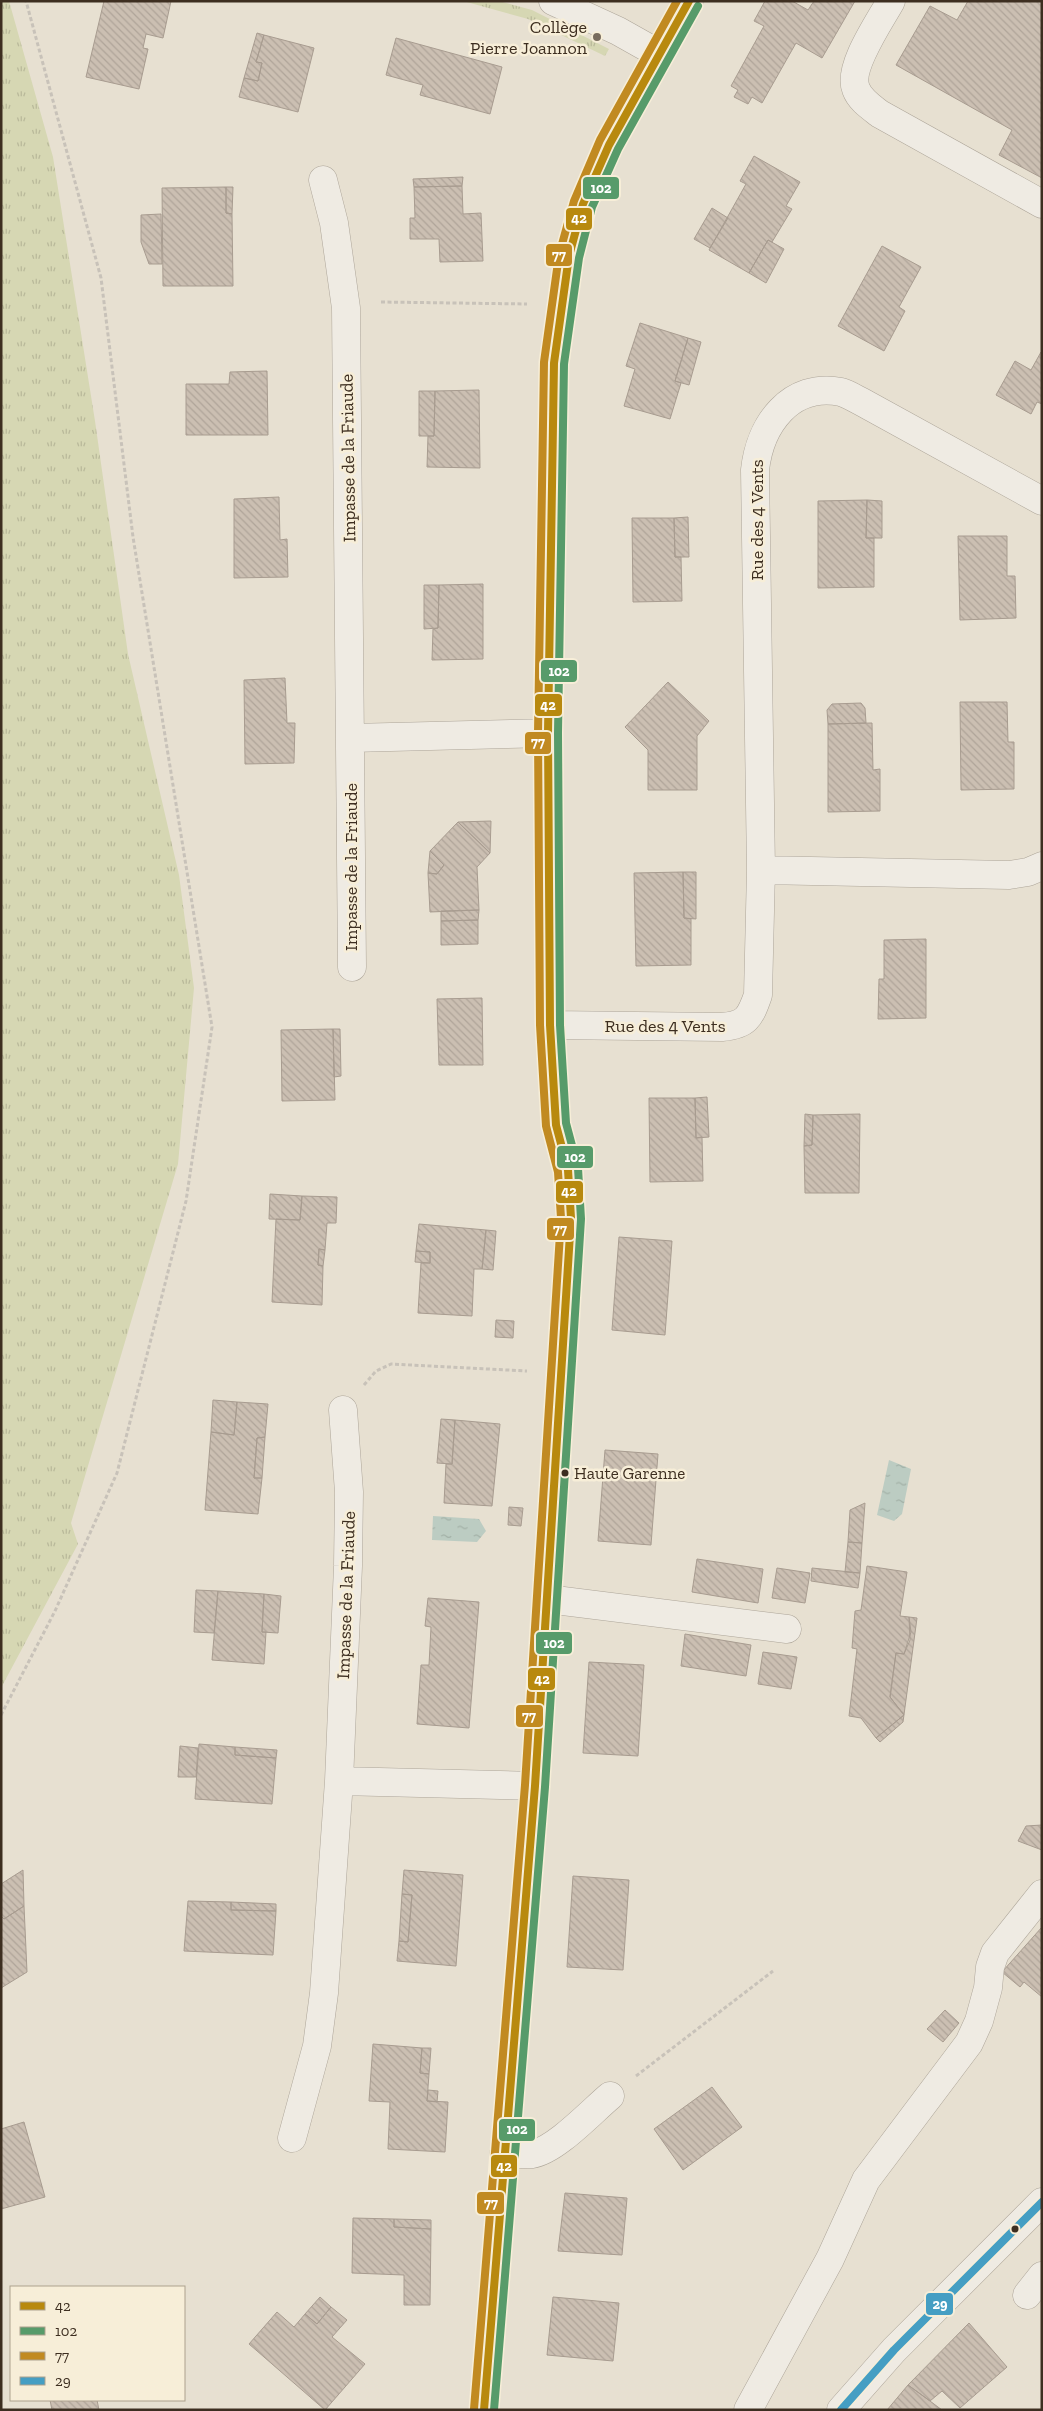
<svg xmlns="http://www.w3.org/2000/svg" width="1043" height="2411" font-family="'Zilla Slab',serif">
<defs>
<pattern id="grass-tufts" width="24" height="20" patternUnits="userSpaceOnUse" patternTransform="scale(1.25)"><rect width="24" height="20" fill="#d6d7b3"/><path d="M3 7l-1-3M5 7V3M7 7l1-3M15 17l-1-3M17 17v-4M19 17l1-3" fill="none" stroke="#b9b99a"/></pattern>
<pattern id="water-ripples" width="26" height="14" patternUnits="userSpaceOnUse" patternTransform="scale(1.25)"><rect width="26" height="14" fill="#bcccc2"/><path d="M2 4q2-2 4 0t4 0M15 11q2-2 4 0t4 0" fill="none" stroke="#a2b0a6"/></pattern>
<pattern id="building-back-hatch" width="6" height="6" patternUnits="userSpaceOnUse" patternTransform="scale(1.25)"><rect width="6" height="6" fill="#cbbfb2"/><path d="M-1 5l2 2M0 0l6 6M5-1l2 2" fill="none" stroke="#afa499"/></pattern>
</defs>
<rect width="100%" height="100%" fill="#e7e0d1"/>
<path fill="url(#grass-tufts)" d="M 1,1 L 9,1 L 53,157 L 95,421 L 128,654 L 179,875 L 194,988 L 178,1164 L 71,1523 L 78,1544 L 1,1688 Z
M 463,1 L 499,1 L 532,10 L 609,49 L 605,56 L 528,19 Z"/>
<path fill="url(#water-ripples)" d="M 889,1460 L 911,1469 L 902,1514 L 894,1521 L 877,1515 Z
M 433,1516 L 479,1519 L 486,1531 L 477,1542 L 432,1540 Z"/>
<path fill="url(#building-back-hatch)" stroke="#a89c90" d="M 104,1 L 171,1 L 163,38 L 146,34 L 143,48 L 148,49 L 139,89 L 86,77 Z
M 765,1 L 792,1 L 808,10 L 814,1 L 855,1 L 822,58 L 796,43 L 762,103 L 752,97 L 748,104 L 734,97 L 738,90 L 731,86 L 764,26 L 754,21 Z
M 968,1 L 1042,1 L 1042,178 L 999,155 L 1012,130 L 896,65 L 930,6 L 957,20 Z
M 257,33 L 264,35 L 256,62 L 262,63 L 258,81 L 244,78 Z
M 264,35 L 314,48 L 298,112 L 239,97 L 244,78 L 258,81 L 262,63 L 256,62 Z
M 396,38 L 502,67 L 490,114 L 420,95 L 423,85 L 386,75 Z
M 754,156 L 800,182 L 786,206 L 792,209 L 772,242 L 768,240 L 749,273 L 709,250 L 746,184 L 740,181 Z
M 463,177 L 462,186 L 414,187 L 413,179 Z
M 462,186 L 463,214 L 481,213 L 483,261 L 440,262 L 439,239 L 410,239 L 410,218 L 415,218 L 414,187 Z
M 226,187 L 226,213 L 232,214 L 233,286 L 163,286 L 162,188 Z
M 226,187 L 233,187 L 232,214 L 226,213 Z
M 712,208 L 728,218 L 710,248 L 694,239 Z
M 161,214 L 162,264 L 149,264 L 141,242 L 141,215 Z
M 768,240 L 784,249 L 766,283 L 749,273 Z
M 882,246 L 921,267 L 899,307 L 905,311 L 884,351 L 838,326 Z
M 640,323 L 688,338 L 675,381 L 681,383 L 670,419 L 624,406 L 635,369 L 626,366 Z
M 688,338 L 701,342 L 689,385 L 675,381 Z
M 1041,352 L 1042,404 L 1037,402 L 1031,414 L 996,395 L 1015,361 L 1031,370 Z
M 267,371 L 268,435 L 186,435 L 186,384 L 229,384 L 230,372 Z
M 479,390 L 480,468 L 427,467 L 428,436 L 434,436 L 435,391 Z
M 419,391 L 435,391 L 434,436 L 419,436 Z
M 279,497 L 280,540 L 287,539 L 288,577 L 234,578 L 234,499 Z
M 867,500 L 866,538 L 874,538 L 874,587 L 818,588 L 818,501 Z
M 867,500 L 882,501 L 882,538 L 866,538 Z
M 688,517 L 689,557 L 675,557 L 674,518 Z
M 632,518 L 674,518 L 675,557 L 681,557 L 682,601 L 633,602 Z
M 958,536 L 1007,536 L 1007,576 L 1015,576 L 1016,618 L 960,620 Z
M 483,584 L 483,659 L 432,660 L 433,629 L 438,628 L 439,585 Z
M 424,585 L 439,585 L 438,628 L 424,629 Z
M 285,678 L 287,723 L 295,723 L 294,763 L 245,764 L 244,680 Z
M 668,682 L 709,721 L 697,736 L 697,790 L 648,790 L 648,750 L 625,727 Z
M 960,702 L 1007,702 L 1008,742 L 1014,742 L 1014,789 L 961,790 Z
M 861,703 L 865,708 L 866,723 L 828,724 L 827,710 L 832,704 Z
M 872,723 L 873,770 L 880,769 L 880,811 L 828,812 L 828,724 Z
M 491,821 L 490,853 L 458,822 Z
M 458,822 L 490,853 L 477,867 L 479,910 L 430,912 L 428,873 L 437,874 L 444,865 L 430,851 Z
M 430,851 L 444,865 L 437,874 L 428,873 Z
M 683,872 L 684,918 L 691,919 L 691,965 L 636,966 L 634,873 Z
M 683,872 L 696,872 L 696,919 L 684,918 Z
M 479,910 L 478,920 L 441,921 L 441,911 Z
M 478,920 L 478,944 L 441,945 L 441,921 Z
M 926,939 L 926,1018 L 878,1019 L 879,979 L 884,979 L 884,940 Z
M 482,998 L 483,1065 L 439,1065 L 437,999 Z
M 333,1029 L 335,1100 L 282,1101 L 281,1030 Z
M 333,1029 L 340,1029 L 341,1076 L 334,1077 Z
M 707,1097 L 709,1137 L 696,1138 L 695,1098 Z
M 649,1098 L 695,1098 L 696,1138 L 702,1137 L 703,1181 L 650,1182 Z
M 805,1114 L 813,1115 L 812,1145 L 804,1146 Z
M 860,1114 L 859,1193 L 805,1193 L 804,1146 L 812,1145 L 813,1115 Z
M 270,1194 L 302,1196 L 300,1220 L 269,1219 Z
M 302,1196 L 337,1197 L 336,1223 L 327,1223 L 325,1250 L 319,1249 L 318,1265 L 323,1266 L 322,1305 L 272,1302 L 276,1219 L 300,1220 Z
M 419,1224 L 486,1230 L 482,1269 L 474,1269 L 472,1316 L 418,1313 L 421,1263 L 430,1263 L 430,1252 L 416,1251 Z
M 486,1230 L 496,1231 L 493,1270 L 482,1269 Z
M 619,1237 L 672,1241 L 665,1335 L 612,1330 Z
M 319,1249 L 325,1250 L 323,1266 L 318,1265 Z
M 416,1251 L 430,1252 L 430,1263 L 415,1262 Z
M 496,1320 L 514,1321 L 513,1338 L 495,1337 Z
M 213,1400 L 237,1402 L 234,1435 L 211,1432 Z
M 237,1402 L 268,1404 L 265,1437 L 257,1438 L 254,1478 L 262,1478 L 258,1514 L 205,1510 L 211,1432 L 234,1435 Z
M 441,1419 L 455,1420 L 452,1464 L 437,1463 Z
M 455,1420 L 500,1424 L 492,1506 L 444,1503 L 446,1464 L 452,1464 Z
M 265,1437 L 262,1478 L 254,1478 L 257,1438 Z
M 605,1450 L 658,1454 L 651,1545 L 598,1541 Z
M 865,1503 L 862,1543 L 848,1542 L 850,1510 Z
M 509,1507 L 523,1508 L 521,1526 L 508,1525 Z
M 848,1542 L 862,1543 L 860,1573 L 845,1572 Z
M 697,1559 L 763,1569 L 758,1603 L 692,1592 Z
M 867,1566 L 907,1572 L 900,1616 L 909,1617 L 911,1632 L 904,1654 L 896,1653 L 890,1697 L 904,1715 L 876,1738 L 861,1718 L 849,1716 L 857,1649 L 852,1648 L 855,1611 L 861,1610 Z
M 777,1568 L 810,1573 L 805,1603 L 772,1598 Z
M 812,1568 L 860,1573 L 858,1588 L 811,1581 Z
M 196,1590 L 218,1591 L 214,1633 L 194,1632 Z
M 218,1591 L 264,1594 L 262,1632 L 266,1632 L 264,1664 L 212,1660 Z
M 264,1594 L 281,1596 L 278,1633 L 262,1632 Z
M 428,1598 L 479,1602 L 469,1728 L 417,1724 L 421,1665 L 429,1665 L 431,1627 L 425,1626 Z
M 909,1617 L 917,1618 L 903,1722 L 880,1742 L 876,1738 L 904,1715 L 890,1697 L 896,1653 L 904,1654 L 910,1640 Z
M 685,1634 L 751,1645 L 746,1676 L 681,1666 Z
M 763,1652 L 797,1657 L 791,1689 L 758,1684 Z
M 589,1662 L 644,1665 L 638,1756 L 583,1753 Z
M 199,1744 L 235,1747 L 235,1755 L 276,1758 L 272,1804 L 195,1799 Z
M 180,1746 L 198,1748 L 196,1777 L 178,1777 Z
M 235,1747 L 277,1750 L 276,1758 L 235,1755 Z
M 1042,1825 L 1042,1850 L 1018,1841 L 1026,1826 Z
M 23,1870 L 24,1906 L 4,1919 L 1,1916 L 1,1884 Z
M 404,1870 L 463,1875 L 456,1966 L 397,1961 L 399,1941 L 408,1942 L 412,1895 L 402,1894 Z
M 573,1876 L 629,1880 L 623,1970 L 567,1967 Z
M 402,1894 L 412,1895 L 408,1942 L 399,1941 Z
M 188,1901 L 231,1902 L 231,1910 L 276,1911 L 273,1955 L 184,1951 Z
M 231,1902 L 276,1904 L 276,1911 L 231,1910 Z
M 24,1906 L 27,1972 L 1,1988 L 1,1916 L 4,1919 Z
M 1042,1927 L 1042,1997 L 1024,1982 L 1020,1987 L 1002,1972 Z
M 945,2010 L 959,2023 L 943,2042 L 927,2029 Z
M 373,2044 L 422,2048 L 420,2073 L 429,2074 L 427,2101 L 448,2102 L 445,2152 L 388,2149 L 390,2102 L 369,2101 Z
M 422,2048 L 431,2048 L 429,2074 L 420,2073 Z
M 712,2087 L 742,2127 L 683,2170 L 654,2129 Z
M 428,2090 L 438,2091 L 437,2102 L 427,2101 Z
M 24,2122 L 45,2197 L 1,2209 L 1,2129 Z
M 565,2193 L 627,2198 L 622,2255 L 558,2251 Z
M 353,2218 L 394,2219 L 394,2227 L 431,2229 L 430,2305 L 404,2305 L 404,2275 L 352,2273 Z
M 394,2219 L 431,2220 L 431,2229 L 394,2227 Z
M 320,2297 L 331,2307 L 317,2324 L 305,2314 Z
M 553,2297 L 619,2303 L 613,2361 L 547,2355 Z
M 331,2307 L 347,2320 L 332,2337 L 365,2364 L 325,2410 L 249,2344 L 277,2312 L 294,2327 L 305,2314 L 317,2324 Z
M 969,2323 L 1007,2367 L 960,2408 L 942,2391 L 930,2401 L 908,2385 Z
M 908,2385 L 930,2401 L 942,2410 L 887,2410 Z
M 50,2400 L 97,2400 L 99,2410 L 52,2410 Z"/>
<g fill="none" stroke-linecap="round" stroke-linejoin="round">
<defs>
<path id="minor" d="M 553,1 L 618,31 L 659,54
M 891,1 C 880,21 847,68 856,89 C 860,100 871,107 880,114 L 1042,204
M 323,180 L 334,223 L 346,308 L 352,967
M 351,738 L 548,733
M 761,870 L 1009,875 L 1028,872 L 1042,866
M 550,1025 L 722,1027 C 746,1025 750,1018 758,995 L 761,870 L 755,470 C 760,425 790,382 841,392 C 848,394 856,399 862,402 L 1042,501
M 547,1599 L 787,1629
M 339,1781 L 348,1566 L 349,1492 L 343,1410
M 292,2138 L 317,2046 L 324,1993 L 339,1781 L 535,1786
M 504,2153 C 513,2153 523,2155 532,2154 C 555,2151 592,2111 610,2096
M 1027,2295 L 1042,2276
M 484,2410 L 535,1786 L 571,1218 L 568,1170 L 556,1125 L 550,1025 L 548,733 L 554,363 L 569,256 L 583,204 L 609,145 L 689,1
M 748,2410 L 830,2259 L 866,2180 L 969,2043 L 979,2021 L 988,1988 L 990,1967 L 995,1953 L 1042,1894
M 841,2410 L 894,2350 L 1042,2202"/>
</defs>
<use href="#minor" stroke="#ada599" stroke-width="29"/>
<path stroke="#c8c2b9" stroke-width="3" stroke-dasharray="4 2.5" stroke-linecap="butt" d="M 381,302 L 527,304
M 364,1385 L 376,1371 L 391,1364 L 527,1371
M 1,1715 L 55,1611 L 117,1473 L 186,1201 L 212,1027 L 133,537 L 101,278 L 26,1
M 636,2076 L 773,1971"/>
<use href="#minor" stroke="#efebe3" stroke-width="28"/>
<defs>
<path id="bus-1" d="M 484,2410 L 535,1786 L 571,1218 L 568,1170 L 556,1125 L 550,1025 L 548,733 L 554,363 L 569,256 L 583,204 L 609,145 L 689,1"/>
<path id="bus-2" d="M 494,2410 L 545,1787 L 581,1219 L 578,1168 L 566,1123 L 560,1025 L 558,733 L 564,364 L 579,258 L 592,207 L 618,149 L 698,6"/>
<path id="bus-3" d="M 474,2409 L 525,1785 L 561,1218 L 558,1172 L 546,1126 L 540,1025 L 538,733 L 544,362 L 559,255 L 574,201 L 600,140 L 677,1"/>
<path id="bus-4" d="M 841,2410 L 894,2350 L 1042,2202"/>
</defs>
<use href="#bus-1" stroke="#f7eed8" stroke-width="11"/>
<use href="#bus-2" stroke="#f7eed8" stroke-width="11"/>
<use href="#bus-3" stroke="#f7eed8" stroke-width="11"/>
<use href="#bus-4" stroke="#f7eed8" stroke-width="11"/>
<use href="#bus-1" stroke="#b8890e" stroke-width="8"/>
<use href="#bus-2" stroke="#579b6a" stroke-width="8"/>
<use href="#bus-3" stroke="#c18a21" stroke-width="8"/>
<use href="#bus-4" stroke="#459ec3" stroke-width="8"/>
</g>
<circle fill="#786c5e" stroke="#f7eed8" stroke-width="2" cx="597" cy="37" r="5"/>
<g fill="#3d2e20" stroke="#f7eed8" stroke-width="2">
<circle cx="565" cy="1473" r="4.5"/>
<circle cx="1015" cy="2229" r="4.5"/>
</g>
<g text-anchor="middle" stroke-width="5" stroke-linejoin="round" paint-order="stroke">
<g font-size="17" fill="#3d2e20" stroke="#f7eed8" text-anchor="start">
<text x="574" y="1479">Haute Garenne</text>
</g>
<g font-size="18" fill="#3d2e20" stroke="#f7eed8" text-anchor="end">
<text x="587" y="33">Collège<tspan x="587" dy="21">Pierre Joannon</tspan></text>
</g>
<g font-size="18" fill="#3d2e20" stroke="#f7eed8">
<text transform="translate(348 458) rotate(-91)" y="6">Impasse de la Friaude</text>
<text transform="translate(757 520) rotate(-90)" y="6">Rue des 4 Vents</text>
<text transform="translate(351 867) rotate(-90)" y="6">Impasse de la Friaude</text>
<text x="665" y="1032">Rue des 4 Vents</text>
<text transform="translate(346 1595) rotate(-88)" y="6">Impasse de la Friaude</text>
</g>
</g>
<g stroke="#f7eed8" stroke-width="2">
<rect x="582" y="176" width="38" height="24" rx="5" fill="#579b6a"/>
<rect x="565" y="207" width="28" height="24" rx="5" fill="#b8890e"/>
<rect x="545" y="243" width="28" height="24" rx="5" fill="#c18a21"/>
<rect x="540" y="659" width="38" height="24" rx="5" fill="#579b6a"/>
<rect x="534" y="693" width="29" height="24" rx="5" fill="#b8890e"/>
<rect x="524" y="731" width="28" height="24" rx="5" fill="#c18a21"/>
<rect x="556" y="1145" width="38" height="24" rx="5" fill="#579b6a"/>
<rect x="555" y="1180" width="29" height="24" rx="5" fill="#b8890e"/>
<rect x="546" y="1217" width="29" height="24" rx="5" fill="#c18a21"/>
<rect x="535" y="1631" width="38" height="24" rx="5" fill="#579b6a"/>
<rect x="527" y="1667" width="29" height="24" rx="5" fill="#b8890e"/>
<rect x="515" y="1704" width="29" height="24" rx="5" fill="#c18a21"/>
<rect x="498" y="2118" width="38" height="24" rx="5" fill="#579b6a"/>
<rect x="490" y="2154" width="28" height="24" rx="5" fill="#b8890e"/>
<rect x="476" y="2191" width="29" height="24" rx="5" fill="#c18a21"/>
<rect x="925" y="2292" width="29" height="24" rx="5" fill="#459ec3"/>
</g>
<g font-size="14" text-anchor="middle" font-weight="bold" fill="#fff">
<text x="601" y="193">102</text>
<text x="579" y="223">42</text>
<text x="559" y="260">77</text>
<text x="559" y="676">102</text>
<text x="548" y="710">42</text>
<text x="538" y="747">77</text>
<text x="575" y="1162">102</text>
<text x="569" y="1196">42</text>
<text x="560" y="1234">77</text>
<text x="554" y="1648">102</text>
<text x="542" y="1684">42</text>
<text x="529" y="1721">77</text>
<text x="517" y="2134">102</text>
<text x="504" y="2171">42</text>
<text x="491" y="2208">77</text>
<text x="940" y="2309">29</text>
</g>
<rect width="1043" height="2411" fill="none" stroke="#3d2e20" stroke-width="5"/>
<rect x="10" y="2286" width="175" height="115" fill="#f7eed8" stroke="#ada18e"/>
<rect x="20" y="2302" width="25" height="8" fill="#b8890e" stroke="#ada18e"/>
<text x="55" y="2311" font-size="15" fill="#3d2e20">42</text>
<rect x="20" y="2327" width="25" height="8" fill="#579b6a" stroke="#ada18e"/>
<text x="55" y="2336" font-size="15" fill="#3d2e20">102</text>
<rect x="20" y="2352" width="25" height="8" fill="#c18a21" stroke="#ada18e"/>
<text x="55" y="2361" font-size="15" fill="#3d2e20">77</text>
<rect x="20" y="2377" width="25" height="8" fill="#459ec3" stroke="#ada18e"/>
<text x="55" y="2386" font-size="15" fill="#3d2e20">29</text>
</svg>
